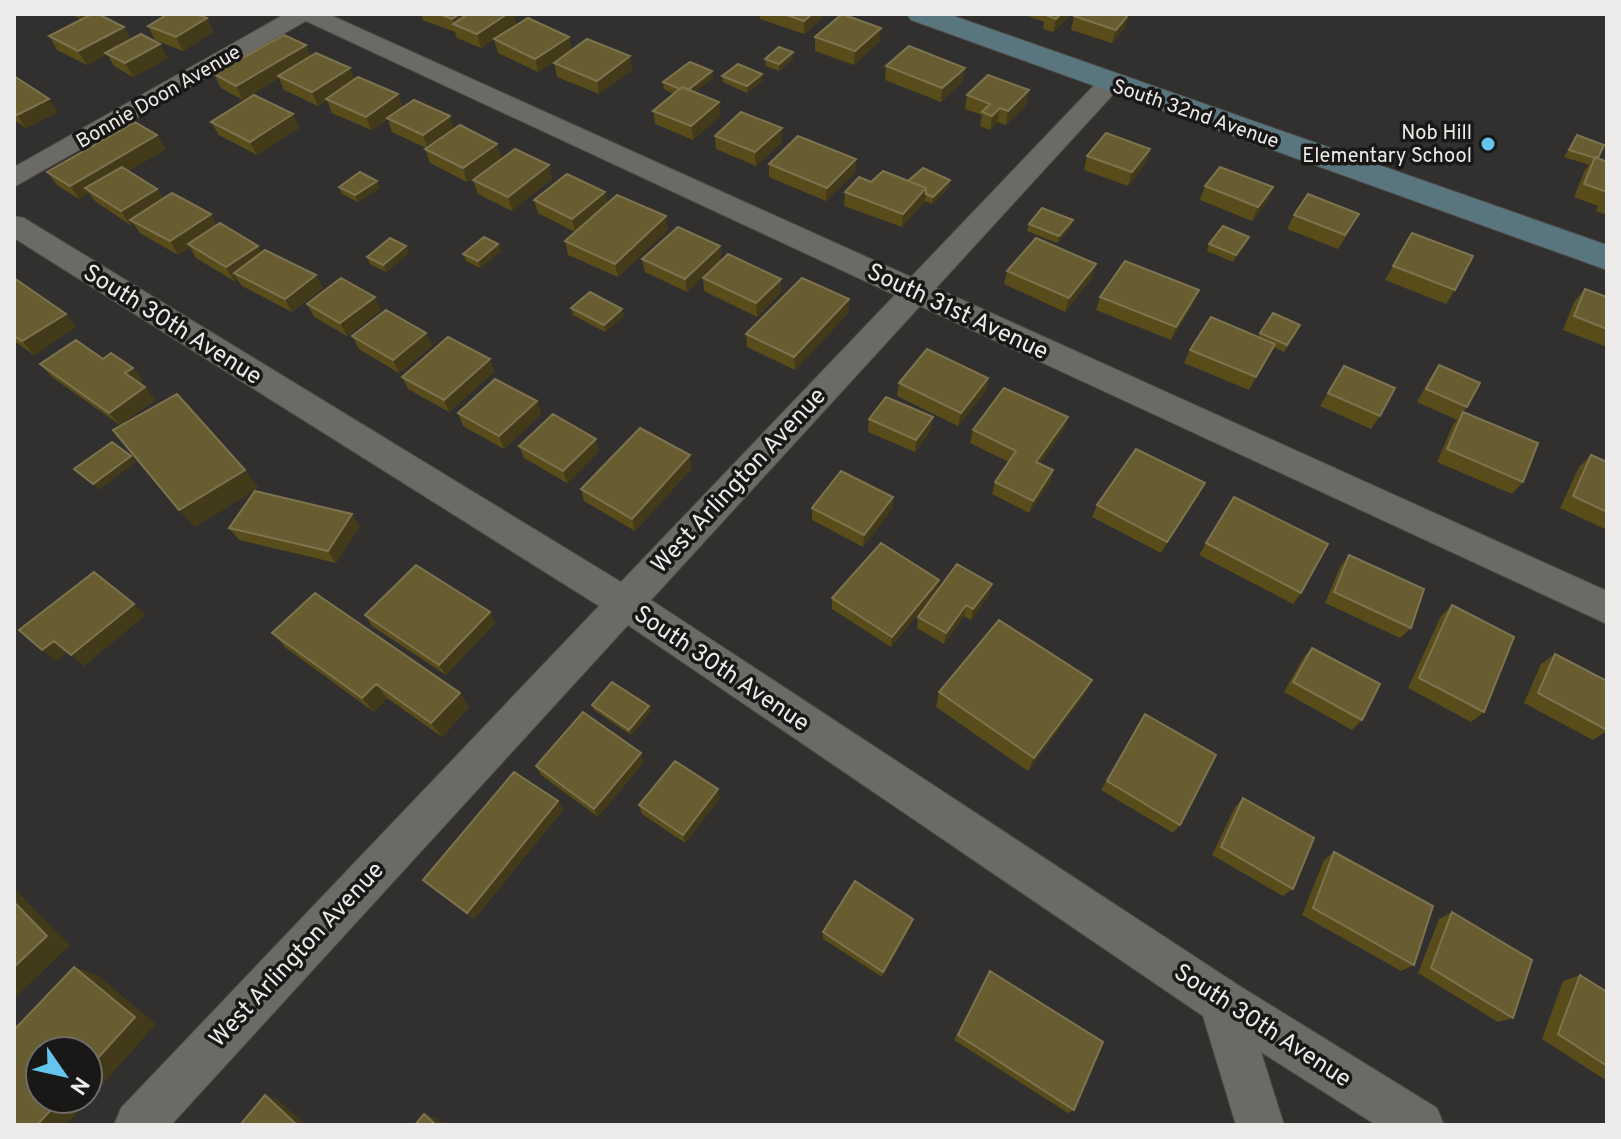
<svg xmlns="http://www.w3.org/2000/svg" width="1621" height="1139" font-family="Overpass,sans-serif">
<rect width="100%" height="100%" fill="#31302e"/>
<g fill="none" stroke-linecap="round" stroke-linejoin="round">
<defs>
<path id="street" d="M 285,14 L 328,14 L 911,277 L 1101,78 L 1119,78 L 1122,83 L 1119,88 L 936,288 L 1607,591 L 1607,624 L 920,306 L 651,600 L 1238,985 L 1437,1108 L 1444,1125 L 1376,1125 L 1261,1052 L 1284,1125 L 1236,1125 L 1203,1016 L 628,625 L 171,1125 L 114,1125 L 121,1108 L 599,606 L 14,238 L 14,216 L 24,218 L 621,582 L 895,295 L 306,21 L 14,187 L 14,167 Z"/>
<path id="secondary" d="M 907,14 L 948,14 L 1607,245 L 1607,270 L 911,20 Z"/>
</defs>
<use href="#street" stroke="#4c4b49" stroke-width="2"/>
<use href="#secondary" stroke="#4c4b49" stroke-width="2"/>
<use href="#street" fill="#6b6a67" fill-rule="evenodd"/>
<use href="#secondary" fill="#59757e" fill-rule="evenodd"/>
</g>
<path fill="#584c1b" d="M 71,14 L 98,14 L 124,27 L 131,39 L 168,58 L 133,77 L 114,66 L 107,54 L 87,65 L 57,50 L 49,36 L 81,19 Z
M 421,14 L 521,14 L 514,18 L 516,24 L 495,39 L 569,37 L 571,50 L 630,56 L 632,70 L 599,94 L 557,77 L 554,63 L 563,56 L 538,72 L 498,53 L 494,39 L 481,48 L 457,38 L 455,32 L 423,20 Z
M 759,14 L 823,14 L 823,18 L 804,34 L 760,19 Z
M 1022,14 L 1072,14 L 1053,32 L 1043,29 L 1044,22 Z
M 1074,16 L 1126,27 L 1112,43 L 1071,30 Z
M 207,18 L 213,32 L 183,51 L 155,40 L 148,26 Z
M 815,37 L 880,41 L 854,65 L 815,51 Z
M 793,52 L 793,59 L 779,71 L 766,66 L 765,59 Z
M 310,56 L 355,80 L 398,94 L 403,108 L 454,130 L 497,144 L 501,158 L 467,182 L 430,163 L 425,149 L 426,148 L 392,132 L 388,119 L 371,130 L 332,113 L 327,100 L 318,106 L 284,90 L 279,78 L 243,100 L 221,88 L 214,74 Z
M 886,66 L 963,81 L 941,102 L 885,80 Z
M 712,71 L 713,78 L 694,92 L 719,102 L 720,116 L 693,140 L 655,124 L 653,111 L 674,94 L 664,89 L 663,82 Z
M 14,76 L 58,112 L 26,128 L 14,120 Z
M 722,76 L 762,81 L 747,93 L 723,82 Z
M 967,95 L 1027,104 L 1006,125 L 997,122 L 990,130 L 980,126 L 982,115 L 965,109 Z
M 293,114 L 299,128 L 257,155 L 219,135 L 211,122 Z
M 1577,135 L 1598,158 L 1607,162 L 1607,215 L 1596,211 L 1598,206 L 1574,197 L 1585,170 L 1589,165 L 1564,157 Z
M 715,136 L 782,142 L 756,166 L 716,149 Z
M 166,149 L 128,171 L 157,189 L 163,198 L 258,246 L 261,252 L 323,288 L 292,312 L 242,286 L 237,279 L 234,281 L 196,258 L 190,247 L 178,255 L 140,233 L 133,223 L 130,225 L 95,201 L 89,193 L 79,199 L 57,185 L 47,172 Z
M 1150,149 L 1146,163 L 1128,186 L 1084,170 L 1087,156 Z
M 856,159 L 855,173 L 826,201 L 769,177 L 769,164 Z
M 549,165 L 552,179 L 512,211 L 478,194 L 473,180 Z
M 950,180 L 949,187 L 932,204 L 925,201 L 902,227 L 844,206 L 845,192 L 908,181 Z
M 1205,186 L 1273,187 L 1267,201 L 1252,221 L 1200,200 Z
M 339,187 L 380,188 L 358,202 L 342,194 Z
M 534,200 L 608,203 L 668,230 L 618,277 L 568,255 L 565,241 L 575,232 L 538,213 Z
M 1294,215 L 1352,227 L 1338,249 L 1287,229 Z
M 1029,224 L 1071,227 L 1057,243 L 1027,231 Z
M 1412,233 L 1455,290 L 1446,304 L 1385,280 Z
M 498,244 L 501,251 L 480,268 L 466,261 L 463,254 Z
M 1209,244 L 1246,244 L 1233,262 L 1207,251 Z
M 406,246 L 409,253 L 386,272 L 370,264 L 367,257 Z
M 720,246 L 721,259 L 687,292 L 645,272 L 642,259 Z
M 1007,271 L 1092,278 L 1065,312 L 1004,284 Z
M 14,278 L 76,327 L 34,355 L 14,341 Z
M 703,278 L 781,279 L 781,292 L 757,317 L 704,291 Z
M 1585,289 L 1607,297 L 1607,347 L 1563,330 L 1574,302 Z
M 1100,297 L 1194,303 L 1171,340 L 1096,310 Z
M 849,299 L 848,313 L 795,370 L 747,347 L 746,334 Z
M 307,304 L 381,310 L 347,336 L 314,317 Z
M 571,308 L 624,316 L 605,332 L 573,315 Z
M 1297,332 L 1284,352 L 1273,347 L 1249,390 L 1184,363 L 1190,350 L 1258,337 L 1260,333 Z
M 426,333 L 432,346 L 399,373 L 359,349 L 352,336 Z
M 103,359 L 133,368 L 143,381 L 140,383 L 145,387 L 155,400 L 120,425 L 52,377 L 40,364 Z
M 490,359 L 494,372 L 449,412 L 408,389 L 402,377 Z
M 1439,365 L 1467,407 L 1463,412 L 1523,482 L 1512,494 L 1437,462 L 1453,425 L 1457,420 L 1417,402 L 1430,378 Z
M 1344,366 L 1380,416 L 1371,429 L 1320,406 Z
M 988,378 L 986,391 L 958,426 L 897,396 L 899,383 Z
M 537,401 L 541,414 L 504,449 L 463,426 L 458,413 Z
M 869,419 L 931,430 L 915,452 L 868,432 Z
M 1064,429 L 1040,463 L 1053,470 L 1050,482 L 1029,513 L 992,494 L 995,482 L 1009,462 L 970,443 L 973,430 Z
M 519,446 L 599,451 L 567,483 L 524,458 Z
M 1591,455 L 1607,462 L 1607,530 L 1560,508 L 1579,467 Z
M 692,468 L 635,531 L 584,501 L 581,489 Z
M 1199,495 L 1161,553 L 1092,517 L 1097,505 Z
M 893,497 L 892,509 L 863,547 L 812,520 L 812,508 Z
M 360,526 L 336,563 L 239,540 L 229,528 Z
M 1206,543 L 1301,593 L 1293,604 L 1199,555 Z
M 1349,555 L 1411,628 L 1400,638 L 1325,603 L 1340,567 Z
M 939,580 L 937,591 L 891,647 L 832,609 L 832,598 Z
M 992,584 L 989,595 L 971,620 L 964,616 L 944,644 L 917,628 L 918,617 Z
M 1452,605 L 1484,712 L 1471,722 L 1408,688 L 1441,616 Z
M 490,612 L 495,623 L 446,675 L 372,626 L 365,615 Z
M 272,633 L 469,707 L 442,737 L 387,698 L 374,712 L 286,648 Z
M 1312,648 L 1362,720 L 1352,730 L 1284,692 L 1303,658 Z
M 1555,654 L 1607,681 L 1607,731 L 1593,740 L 1524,703 L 1541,664 Z
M 1092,680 L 1084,695 L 1028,771 L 936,707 L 939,692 Z
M 592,705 L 651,711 L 631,735 L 594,710 Z
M 1139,724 L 1180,825 L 1173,833 L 1101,790 Z
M 644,762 L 598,817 L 541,775 L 536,766 Z
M 720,798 L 685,843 L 642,814 L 639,805 Z
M 1243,798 L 1293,889 L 1283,896 L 1212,855 L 1235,807 Z
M 558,801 L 563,810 L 474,919 L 423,880 Z
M 1334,852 L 1414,965 L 1401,971 L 1302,915 L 1324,860 Z
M 1452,912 L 1513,1018 L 1498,1022 L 1418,973 L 1439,919 Z
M 913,919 L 911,926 L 882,977 L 823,939 L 823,932 Z
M 990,971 L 1074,1110 L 1068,1113 L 954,1040 Z
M 1580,975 L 1607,992 L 1607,1081 L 1542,1039 L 1563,981 Z"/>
<path fill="#423a19" d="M 79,14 L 93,14 L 82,20 Z
M 459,14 L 482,14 L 454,25 L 452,19 Z
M 507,14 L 521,14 L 514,18 L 516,24 L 481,48 L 477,34 Z
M 812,14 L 823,14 L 823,18 L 804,34 L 804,21 Z
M 1061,14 L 1072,14 L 1053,32 L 1056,19 Z
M 1129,14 L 1126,27 L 1112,43 L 1116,30 Z
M 207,18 L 213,32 L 183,51 L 176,37 Z
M 124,27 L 132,41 L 105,53 L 107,54 L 87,65 L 78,51 Z
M 881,28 L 880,41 L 854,65 L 855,51 Z
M 569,37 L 572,51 L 538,72 L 535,59 Z
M 160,44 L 168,58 L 133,77 L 125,63 Z
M 306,45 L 312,59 L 278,76 L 279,78 L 243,100 L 236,86 Z
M 793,52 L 793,59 L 779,71 L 779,64 Z
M 630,56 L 632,70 L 599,94 L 597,81 Z
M 350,68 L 356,82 L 318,106 L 312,92 Z
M 965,68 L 963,81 L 941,102 L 942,88 Z
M 712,71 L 713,78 L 686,99 L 685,92 Z
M 762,74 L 762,81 L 747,93 L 747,86 Z
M 1029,90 L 1027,104 L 1006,125 L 1008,111 Z
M 398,94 L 403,108 L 371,130 L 366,117 Z
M 49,99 L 58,112 L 26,128 L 17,115 Z
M 719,102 L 720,116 L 693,140 L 691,126 Z
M 1000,108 L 997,122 L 990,130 L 992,116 Z
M 293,114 L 299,128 L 257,155 L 250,142 Z
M 450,116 L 454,130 L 428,149 L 423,135 Z
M 782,128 L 782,142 L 756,166 L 755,152 Z
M 157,135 L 166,149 L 92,192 L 85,188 L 89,193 L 79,199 L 70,186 Z
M 497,144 L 501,158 L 467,182 L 463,168 Z
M 1150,149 L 1146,163 L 1128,186 L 1132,172 Z
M 856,159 L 855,173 L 826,201 L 827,188 Z
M 549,165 L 552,179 L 512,211 L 508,197 Z
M 950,180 L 949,187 L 932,204 L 933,197 Z
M 377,181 L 380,188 L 358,202 L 355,195 Z
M 1273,187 L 1267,201 L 1252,221 L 1258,207 Z
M 926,188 L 925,202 L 902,227 L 903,214 Z
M 157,189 L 166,203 L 130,220 L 133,223 L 130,225 L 121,211 Z
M 605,192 L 608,206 L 575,232 L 572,219 Z
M 211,214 L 219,228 L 188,244 L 190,247 L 178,255 L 170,241 Z
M 666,216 L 668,230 L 618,277 L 615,264 Z
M 1073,220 L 1071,227 L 1057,243 L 1059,236 Z
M 1249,237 L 1246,244 L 1233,262 L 1236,255 Z
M 498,244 L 501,251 L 480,268 L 478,261 Z
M 258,246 L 265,259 L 234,273 L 237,279 L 234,281 L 226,267 Z
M 406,246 L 409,253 L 386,272 L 383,265 Z
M 720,246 L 721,259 L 687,292 L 685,279 Z
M 1096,264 L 1092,278 L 1065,312 L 1069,298 Z
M 316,275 L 323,288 L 292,312 L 285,299 Z
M 781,279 L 781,292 L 757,317 L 756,303 Z
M 1199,290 L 1194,303 L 1171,340 L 1176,327 Z
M 375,297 L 381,310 L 347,336 L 340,323 Z
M 849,299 L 848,313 L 795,370 L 794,357 Z
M 622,309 L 624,316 L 605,332 L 604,325 Z
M 66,314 L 76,327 L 34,355 L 22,341 Z
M 426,333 L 432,346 L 399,373 L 393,360 Z
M 490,359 L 494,372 L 449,412 L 444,400 Z
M 133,368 L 143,381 L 136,386 L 125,373 Z
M 988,378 L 986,391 L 958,426 L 961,413 Z
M 145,387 L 155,400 L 120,425 L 109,413 Z
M 537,401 L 541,414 L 504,449 L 499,436 Z
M 933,417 L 931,430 L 915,452 L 916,440 Z
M 1068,417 L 1064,429 L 1033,474 L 1036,462 Z
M 596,439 L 599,451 L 567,483 L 563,471 Z
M 690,455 L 692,468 L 635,531 L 632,519 Z
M 131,456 L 136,462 L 99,490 L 93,484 Z
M 245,470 L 259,488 L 195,527 L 179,510 Z
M 1053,470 L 1050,482 L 1029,513 L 1033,501 Z
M 1205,483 L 1199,495 L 1161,553 L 1167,542 Z
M 893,497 L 892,509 L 863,547 L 864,535 Z
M 352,514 L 360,526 L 336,563 L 328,551 Z
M 939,580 L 937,591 L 891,647 L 892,637 Z
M 992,584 L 989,595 L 971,620 L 973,609 Z
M 134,604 L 146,615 L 84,666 L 71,655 Z
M 966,605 L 964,616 L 944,644 L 946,633 Z
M 490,612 L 495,623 L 446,675 L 439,665 Z
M 54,641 L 68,652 L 56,661 L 42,650 Z
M 1092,680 L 1084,695 L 1028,771 L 1034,758 Z
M 376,684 L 387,698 L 374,712 L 362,698 Z
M 460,693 L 469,707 L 442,737 L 431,723 Z
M 649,706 L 651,711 L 631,735 L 629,730 Z
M 641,753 L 644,762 L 598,817 L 594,809 Z
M 718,789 L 720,798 L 685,843 L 683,835 Z
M 558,801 L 563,810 L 474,919 L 467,913 Z
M 14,888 L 70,945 L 14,999 Z
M 913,919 L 911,926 L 882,977 L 883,972 Z
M 74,967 L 97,975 L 156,1024 L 66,1125 L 37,1125 L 61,1099 L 88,1099 L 88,1069 Z
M 265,1095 L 277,1099 L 306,1125 L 297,1125 Z
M 424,1114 L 437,1118 L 444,1125 L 436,1125 Z"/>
<path fill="#685d31" stroke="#7d734e" stroke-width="2" d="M 92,14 L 98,14 L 124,27 L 78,51 L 49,36 Z
M 168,14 L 196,14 L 207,18 L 176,37 L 148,26 Z
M 440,14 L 459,14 L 452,19 Z
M 468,14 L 507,14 L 477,34 L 453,24 Z
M 784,14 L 812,14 L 804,21 Z
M 842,14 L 881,28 L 855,51 L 815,37 Z
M 1047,14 L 1061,14 L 1056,19 L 1046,15 Z
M 1076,14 L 1129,14 L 1116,30 L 1074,16 Z
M 528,18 L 569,37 L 535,59 L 494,39 Z
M 141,34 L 160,44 L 125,63 L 105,53 Z
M 284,35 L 306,45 L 236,86 L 214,74 Z
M 587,39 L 630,56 L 597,81 L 554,63 Z
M 909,46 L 965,68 L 942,88 L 886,66 Z
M 779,47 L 793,52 L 779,64 L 765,59 Z
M 316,53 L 350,68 L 312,92 L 278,76 Z
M 690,62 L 712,71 L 688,90 L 682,87 L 680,89 L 663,82 Z
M 738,64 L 762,74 L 747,86 L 722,76 Z
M 988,75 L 1029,90 L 1008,111 L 1000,108 L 992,116 L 982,112 L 990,104 L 967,95 Z
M 14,76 L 49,99 L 17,115 L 14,113 Z
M 358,77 L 398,94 L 366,117 L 326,99 Z
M 682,87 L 719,102 L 691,126 L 653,111 Z
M 254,95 L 293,114 L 250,142 L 211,122 Z
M 414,100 L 450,116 L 423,135 L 387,118 Z
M 741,112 L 782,128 L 755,152 L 715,136 Z
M 135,122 L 157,135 L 70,186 L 47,172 Z
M 460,125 L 497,144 L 463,168 L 425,149 Z
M 1106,133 L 1150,149 L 1132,172 L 1087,156 Z
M 1577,135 L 1604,145 L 1598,158 L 1595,157 L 1595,158 L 1569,150 Z
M 798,136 L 856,159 L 827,188 L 769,164 Z
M 515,149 L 549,165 L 508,197 L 473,180 Z
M 1595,157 L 1607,162 L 1607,192 L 1584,184 Z
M 122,167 L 157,189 L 121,211 L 85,188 Z
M 1220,167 L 1273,187 L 1258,207 L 1205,186 Z
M 923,168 L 950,180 L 933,197 L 926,194 L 926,188 L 908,181 Z
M 883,171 L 926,188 L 903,214 L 845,192 L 859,177 L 871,182 Z
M 360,172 L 377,181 L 355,195 L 339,187 Z
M 567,174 L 605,192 L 572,219 L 534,200 Z
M 172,193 L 211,214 L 170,241 L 130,220 Z
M 1308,194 L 1359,214 L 1345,235 L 1294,215 Z
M 617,195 L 666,216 L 615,264 L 565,241 Z
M 1042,208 L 1073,220 L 1059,236 L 1029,224 Z
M 220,223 L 258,246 L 226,267 L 188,244 Z
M 1223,226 L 1249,237 L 1236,255 L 1209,244 Z
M 678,227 L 720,246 L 685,279 L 642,259 Z
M 1412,233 L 1473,256 L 1455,290 L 1393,266 Z
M 484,237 L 498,244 L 478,261 L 463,254 Z
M 390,238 L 406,246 L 383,265 L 367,257 Z
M 1036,238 L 1096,264 L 1069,298 L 1007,271 Z
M 265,250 L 316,275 L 285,299 L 234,273 Z
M 728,254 L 781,279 L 756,303 L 703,278 Z
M 1125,261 L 1199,290 L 1176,327 L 1100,297 Z
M 14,278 L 66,314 L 22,341 L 14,336 Z
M 341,278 L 375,297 L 340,323 L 307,304 Z
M 802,278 L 849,299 L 794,357 L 746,334 Z
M 1585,289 L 1607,297 L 1607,329 L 1574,316 Z
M 590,292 L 622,309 L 604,325 L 571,308 Z
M 386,310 L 426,333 L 393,360 L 352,336 Z
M 1273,313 L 1300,325 L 1287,345 L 1260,333 Z
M 1211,317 L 1275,344 L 1256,377 L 1190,350 Z
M 448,337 L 490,359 L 444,400 L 402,377 Z
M 76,340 L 103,359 L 111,353 L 133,368 L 125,373 L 145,387 L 109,413 L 40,364 Z
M 927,349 L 988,378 L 961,413 L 899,383 Z
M 1439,365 L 1480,383 L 1467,407 L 1426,389 Z
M 1344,366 L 1395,388 L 1380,416 L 1328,393 Z
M 495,379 L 537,401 L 499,436 L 458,413 Z
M 1004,388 L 1068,417 L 1036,462 L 1053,470 L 1033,501 L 995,482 L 1016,451 L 973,430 Z
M 177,394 L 245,470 L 179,510 L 113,430 Z
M 886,397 L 933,417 L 916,440 L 869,419 Z
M 1463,412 L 1538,443 L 1523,482 L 1447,449 Z
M 553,414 L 596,439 L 563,471 L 519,446 Z
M 640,428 L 690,455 L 632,519 L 581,489 Z
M 112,442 L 131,456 L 93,484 L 74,469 Z
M 1136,449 L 1205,483 L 1167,542 L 1097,505 Z
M 1591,455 L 1607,462 L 1607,512 L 1573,496 Z
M 841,471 L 893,497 L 864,535 L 812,508 Z
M 255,491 L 352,514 L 328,551 L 229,528 Z
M 1234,497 L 1328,544 L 1301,593 L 1206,543 Z
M 881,543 L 939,580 L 892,637 L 832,598 Z
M 1349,555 L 1424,589 L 1411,628 L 1334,592 Z
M 957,564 L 992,584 L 973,609 L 966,605 L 946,633 L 918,617 Z
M 416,565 L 490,612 L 439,665 L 365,615 Z
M 94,572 L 134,604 L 71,655 L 54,641 L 42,650 L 19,630 Z
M 315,593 L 460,693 L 431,723 L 376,684 L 362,698 L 272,633 Z
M 1452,605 L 1514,637 L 1484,712 L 1419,678 Z
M 999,620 L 1092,680 L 1034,758 L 939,692 Z
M 1312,648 L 1380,684 L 1362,720 L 1293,682 Z
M 1555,654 L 1607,681 L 1607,730 L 1538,693 Z
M 612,682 L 649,706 L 629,730 L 592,705 Z
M 583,712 L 641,753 L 594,809 L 536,766 Z
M 1145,714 L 1216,755 L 1180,825 L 1107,781 Z
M 675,761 L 718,789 L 683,835 L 639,805 Z
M 514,772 L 558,801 L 467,913 L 423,880 Z
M 1243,798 L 1314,838 L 1293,889 L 1221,847 Z
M 1334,852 L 1433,906 L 1414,965 L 1313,908 Z
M 855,881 L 913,919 L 883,972 L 823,932 Z
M 14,902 L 47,936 L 14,967 Z
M 1452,912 L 1532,960 L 1513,1018 L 1431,968 Z
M 74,967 L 135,1017 L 88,1069 L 88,1051 L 40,1051 L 40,1099 L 61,1099 L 37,1125 L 14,1125 L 14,1030 Z
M 990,971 L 1103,1042 L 1074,1110 L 958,1035 Z
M 1580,975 L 1607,992 L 1607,1066 L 1558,1034 Z
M 265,1095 L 297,1125 L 240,1125 Z
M 424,1114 L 436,1125 L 415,1125 Z"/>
<circle fill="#64c5ee" stroke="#191817" stroke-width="3" cx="1488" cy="144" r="8"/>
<g text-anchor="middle" stroke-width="7" stroke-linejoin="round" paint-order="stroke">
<g font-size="20" fill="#ecebe9" stroke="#191817">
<text transform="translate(158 96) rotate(-30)" y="7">Bonnie Doon Avenue</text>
<text transform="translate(1196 113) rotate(19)" y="7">South 32nd Avenue</text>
</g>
<g font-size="20" fill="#ecebe9" stroke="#191817" text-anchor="end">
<text x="1472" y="139">Nob Hill<tspan x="1472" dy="23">Elementary School</tspan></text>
</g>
<g font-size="24" fill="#ecebe9" stroke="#191817">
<text transform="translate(958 311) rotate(25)" y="8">South 31st Avenue</text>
<text transform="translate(173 324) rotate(32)" y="8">South 30th Avenue</text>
<text transform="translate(738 480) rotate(-47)" y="8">West Arlington Avenue</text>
<text transform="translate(722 668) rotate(34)" y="8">South 30th Avenue</text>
<text transform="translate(296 954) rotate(-47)" y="8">West Arlington Avenue</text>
<text transform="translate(1263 1025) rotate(33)" y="8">South 30th Avenue</text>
</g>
</g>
<rect width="1621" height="1139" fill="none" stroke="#ecebe9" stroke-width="32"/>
<g transform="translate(64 1075) rotate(124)"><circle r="38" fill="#191817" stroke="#6d6c6b" stroke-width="2"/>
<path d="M0-6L14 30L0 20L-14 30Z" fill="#64c5ee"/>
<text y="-12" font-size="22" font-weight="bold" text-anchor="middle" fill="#ecebe9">N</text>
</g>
</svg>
